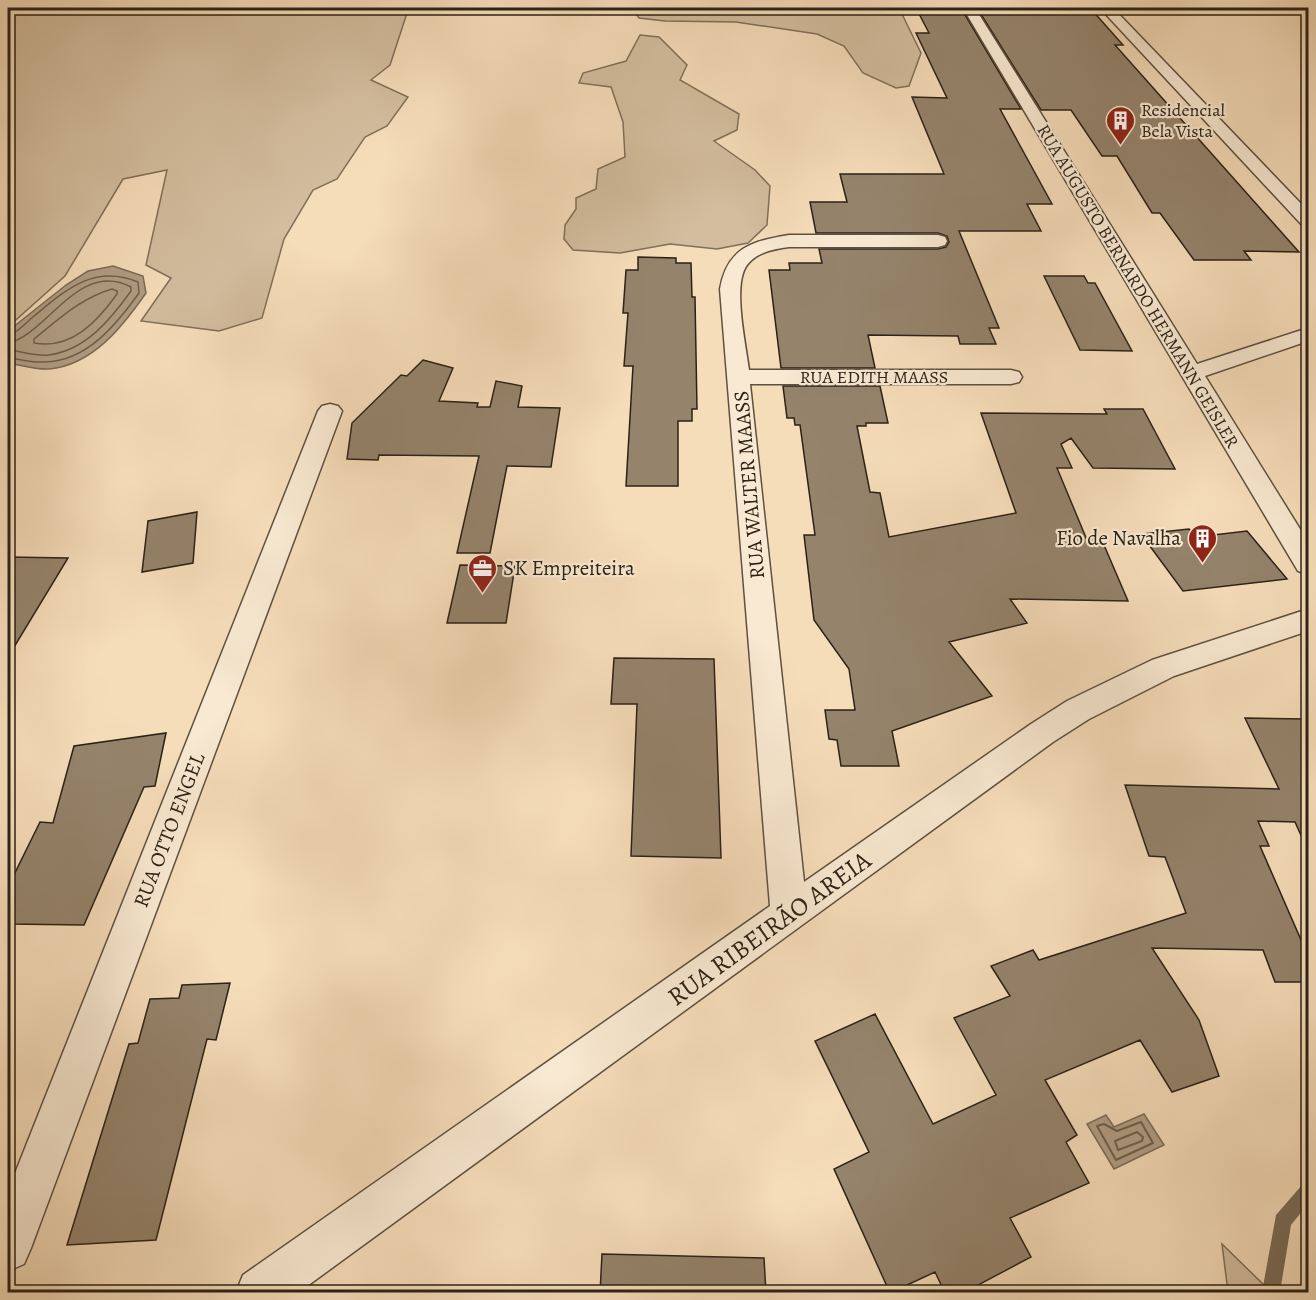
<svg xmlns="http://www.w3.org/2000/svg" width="1316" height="1300" font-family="Alegreya,serif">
<rect width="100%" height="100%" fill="#f6ddba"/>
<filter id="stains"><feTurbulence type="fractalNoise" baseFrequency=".00333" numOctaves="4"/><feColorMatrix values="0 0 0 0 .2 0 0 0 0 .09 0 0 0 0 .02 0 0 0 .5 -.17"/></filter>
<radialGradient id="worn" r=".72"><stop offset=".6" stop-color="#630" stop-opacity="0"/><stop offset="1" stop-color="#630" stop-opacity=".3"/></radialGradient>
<path fill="#d3bd9e" stroke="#7f705a" stroke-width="1.5" d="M 12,8 L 421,8 L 407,13 L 390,65 L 371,80 L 408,97 L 387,126 L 365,137 L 337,179 L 313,190 L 284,239 L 262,318 L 219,331 L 141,321 L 171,278 L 146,265 L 167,170 L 123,179 L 65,276 L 8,327 L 8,12 Z
M 632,8 L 899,8 L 921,53 L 909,86 L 896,88 L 863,73 L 844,46 L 817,34 L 736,22 L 665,21 L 639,18 Z
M 640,35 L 659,37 L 687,65 L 680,80 L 739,114 L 737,130 L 714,141 L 755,170 L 770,186 L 767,225 L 748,243 L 717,249 L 670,244 L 620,253 L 573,250 L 564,239 L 565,225 L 576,209 L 576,198 L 596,189 L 598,169 L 625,157 L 623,122 L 611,87 L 579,83 L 583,73 L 626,61 Z
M 1222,1244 L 1267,1288 L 1269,1292 L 1228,1292 Z"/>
<path fill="#b19d83" stroke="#7b6c58" stroke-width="1.5" d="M 113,266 L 143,276 L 146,293 C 123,326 93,365 49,369 C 36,370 21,365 8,363 L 8,331 L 66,285 L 88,271 Z
M 1144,1114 L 1164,1145 L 1114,1169 L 1087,1124 L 1106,1115 L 1114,1127 Z"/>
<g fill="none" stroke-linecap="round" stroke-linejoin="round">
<path stroke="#6e604d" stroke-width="1.5" d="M 112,289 L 117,291 L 117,294 C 97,322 71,350 34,343 L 34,339 C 59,319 81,298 112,289 Z
M 8,336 C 18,332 26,323 34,316 C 67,289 94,264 138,282 L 139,293 C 116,325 87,361 45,362 C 33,363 20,359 8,358
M 8,343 C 47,335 79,259 131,287 L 131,291 C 111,319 86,350 49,355 C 36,357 21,351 8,350"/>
<path stroke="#6e604d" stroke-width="2" d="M 1141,1122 L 1153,1143 L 1116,1160 L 1097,1126 L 1104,1124 L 1117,1131 Z
M 1137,1132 L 1143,1137 L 1142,1141 L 1118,1150 L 1115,1141 Z"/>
<path fill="#7b6c58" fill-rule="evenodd" d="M 1308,1182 L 1308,1204 L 1291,1225 L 1280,1292 L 1262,1292 L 1276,1215 L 1302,1185 Z"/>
</g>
<path fill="#95836c" stroke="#2b2217" stroke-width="1.5" d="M 916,8 L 961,8 L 1021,109 L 1000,109 L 1052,204 L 1027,204 L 1041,231 L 959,231 L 999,328 L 989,328 L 996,344 L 960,344 L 958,336 L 868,335 L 875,368 L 781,368 L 769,270 L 790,270 L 789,263 L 822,263 L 819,249 L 938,249 L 946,247 L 949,242 L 947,236 L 938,233 L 816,233 L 810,202 L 847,202 L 840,174 L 944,174 L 912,97 L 947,98 L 916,33 L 929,33 Z
M 977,8 L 1091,9 L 1123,45 L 1115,45 L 1299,252 L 1244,251 L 1251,260 L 1194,260 L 1160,213 L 1152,213 L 1117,156 L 1102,156 L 1071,110 L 1041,110 Z
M 638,257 L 676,258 L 676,263 L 691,263 L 692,297 L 695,297 L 697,409 L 692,409 L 692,421 L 678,421 L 678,486 L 626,486 L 633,366 L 624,366 L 628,313 L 623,313 L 626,270 L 638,270 Z
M 1044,276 L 1084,276 L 1088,283 L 1095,283 L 1132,351 L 1080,350 Z
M 423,360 L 453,368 L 439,401 L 478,403 L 477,407 L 490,407 L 496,381 L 522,386 L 518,407 L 560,408 L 551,467 L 507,466 L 490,553 L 457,553 L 479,456 L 379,455 L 378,460 L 347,459 L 352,423 L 401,375 L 407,376 Z
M 783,386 L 880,386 L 888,423 L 866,423 L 866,426 L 857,426 L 870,492 L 880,493 L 889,537 L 1016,513 L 981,413 L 1107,414 L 1104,409 L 1143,409 L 1175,469 L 1093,468 L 1071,438 L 1061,444 L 1072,468 L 1057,468 L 1087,540 L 1101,538 L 1128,601 L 1010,599 L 1027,623 L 949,642 L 992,696 L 892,731 L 899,766 L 841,766 L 837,740 L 829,739 L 825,710 L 855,710 L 849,669 L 814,620 L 804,535 L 815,535 L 800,425 L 795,425 L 794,418 L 787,418 Z
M 197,512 L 193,563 L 142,572 L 148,521 Z
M 1189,529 L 1196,537 L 1247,531 L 1287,579 L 1183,591 L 1141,534 Z
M 8,557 L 68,558 L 8,657 Z
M 460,565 L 515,566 L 506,623 L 447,623 Z
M 614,658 L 714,659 L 721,858 L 631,856 L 637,704 L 611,704 Z
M 1245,718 L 1308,719 L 1308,851 L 1295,822 L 1258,821 L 1269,846 L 1260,846 L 1308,956 L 1308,982 L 1275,982 L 1263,950 L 1152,948 L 1199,1020 L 1219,1076 L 1172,1092 L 1140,1040 L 1045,1080 L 1077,1135 L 1066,1142 L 1089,1183 L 1010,1218 L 1031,1257 L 963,1293 L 945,1293 L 935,1272 L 890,1293 L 834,1169 L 869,1152 L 815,1041 L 875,1014 L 933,1124 L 996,1095 L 954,1018 L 1010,996 L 991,966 L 1033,950 L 1039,960 L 1186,913 L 1165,857 L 1149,856 L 1125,785 L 1279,789 Z
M 166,733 L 155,786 L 144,787 L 84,925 L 8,924 L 8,887 L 40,822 L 53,823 L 74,746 Z
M 230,983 L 216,1040 L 207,1039 L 156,1240 L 67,1245 L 129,1044 L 138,1043 L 150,999 L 179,998 L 182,985 Z
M 602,1254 L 764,1258 L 766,1293 L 600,1293 Z"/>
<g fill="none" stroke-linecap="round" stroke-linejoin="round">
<defs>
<path id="street" d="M 963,8 L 975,8 L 1197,364 L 1308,328 L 1308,341 L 1205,376 L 1308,542 L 1308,574 L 1298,571 Z
M 1100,8 L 1113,8 L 1308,211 L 1308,226 L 1302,225 Z
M 789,235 L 938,235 L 945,237 L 947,241 L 945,245 L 938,247 L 789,247 C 774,249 757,252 747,265 C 732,285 746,345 749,370 L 1011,370 L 1019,372 L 1022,377 L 1019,382 L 1011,384 L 750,384 L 804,882 L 1031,724 L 1067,701 L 1152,660 L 1308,609 L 1308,631 L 1174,676 L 1089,719 L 1053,742 L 299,1292 L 236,1292 L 243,1275 L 770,906 L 720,289 C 727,248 752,241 789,235 Z
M 330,404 L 338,406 L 342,411 L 31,1248 L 24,1264 L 8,1271 L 8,1191 L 318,411 L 322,406 Z"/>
</defs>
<use href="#street" stroke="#5e5140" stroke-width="3"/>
<use href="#street" fill="#f9e9d2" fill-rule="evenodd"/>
</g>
<defs>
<symbol id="building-pin" viewBox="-11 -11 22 30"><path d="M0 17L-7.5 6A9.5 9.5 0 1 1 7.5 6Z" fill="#8f2418" stroke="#f9e9d2"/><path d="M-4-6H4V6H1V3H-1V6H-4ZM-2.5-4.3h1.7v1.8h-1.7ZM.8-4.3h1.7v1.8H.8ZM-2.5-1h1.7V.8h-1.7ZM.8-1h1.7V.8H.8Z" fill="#fff"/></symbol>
<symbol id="office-pin" viewBox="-11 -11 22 30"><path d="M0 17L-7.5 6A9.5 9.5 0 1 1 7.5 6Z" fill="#8f2418" stroke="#f9e9d2"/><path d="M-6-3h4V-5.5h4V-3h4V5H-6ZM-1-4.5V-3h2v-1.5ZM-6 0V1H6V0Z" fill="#fff"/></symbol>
</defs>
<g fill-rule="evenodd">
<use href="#building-pin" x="1104" y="104" width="33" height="45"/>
<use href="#building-pin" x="1186" y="522" width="33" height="45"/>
<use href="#office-pin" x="466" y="552" width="33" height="45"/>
</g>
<g text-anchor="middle" stroke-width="4.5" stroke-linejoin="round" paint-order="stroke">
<g font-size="18" fill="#2b2217" stroke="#f9e9d2" text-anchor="start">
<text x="1141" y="116">Residencial<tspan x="1141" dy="21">Bela Vista</tspan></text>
</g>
<g font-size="18" fill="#2b2217" stroke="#f9e9d2">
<text transform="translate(1138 286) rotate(59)" y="6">RUA AUGUSTO BERNARDO HERMANN GEISLER</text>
<text x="874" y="383">RUA EDITH MAASS</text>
</g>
<g font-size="21" fill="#2b2217" stroke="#f9e9d2">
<text transform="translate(749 485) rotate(-95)" y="7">RUA WALTER MAASS</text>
<text transform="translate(169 830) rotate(-69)" y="7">RUA OTTO ENGEL</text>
</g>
<g font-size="21" fill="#2b2217" stroke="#f9e9d2" text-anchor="end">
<text x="1181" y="545">Fio de Navalha</text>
<text x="503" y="575" text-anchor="start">SK Empreiteira</text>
</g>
<g font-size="26" fill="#2b2217" stroke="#f9e9d2">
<text transform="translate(769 928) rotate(-36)" y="9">RUA RIBEIRÃO AREIA</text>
</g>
</g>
<rect width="1316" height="1300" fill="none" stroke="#f6ddba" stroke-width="30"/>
<rect x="9" y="9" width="1298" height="1282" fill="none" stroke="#2b2217" stroke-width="3"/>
<rect x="15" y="15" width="1286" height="1270" fill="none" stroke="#2b2217" stroke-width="1.5"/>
<rect width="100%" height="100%" filter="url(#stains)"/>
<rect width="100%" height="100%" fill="url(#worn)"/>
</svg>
